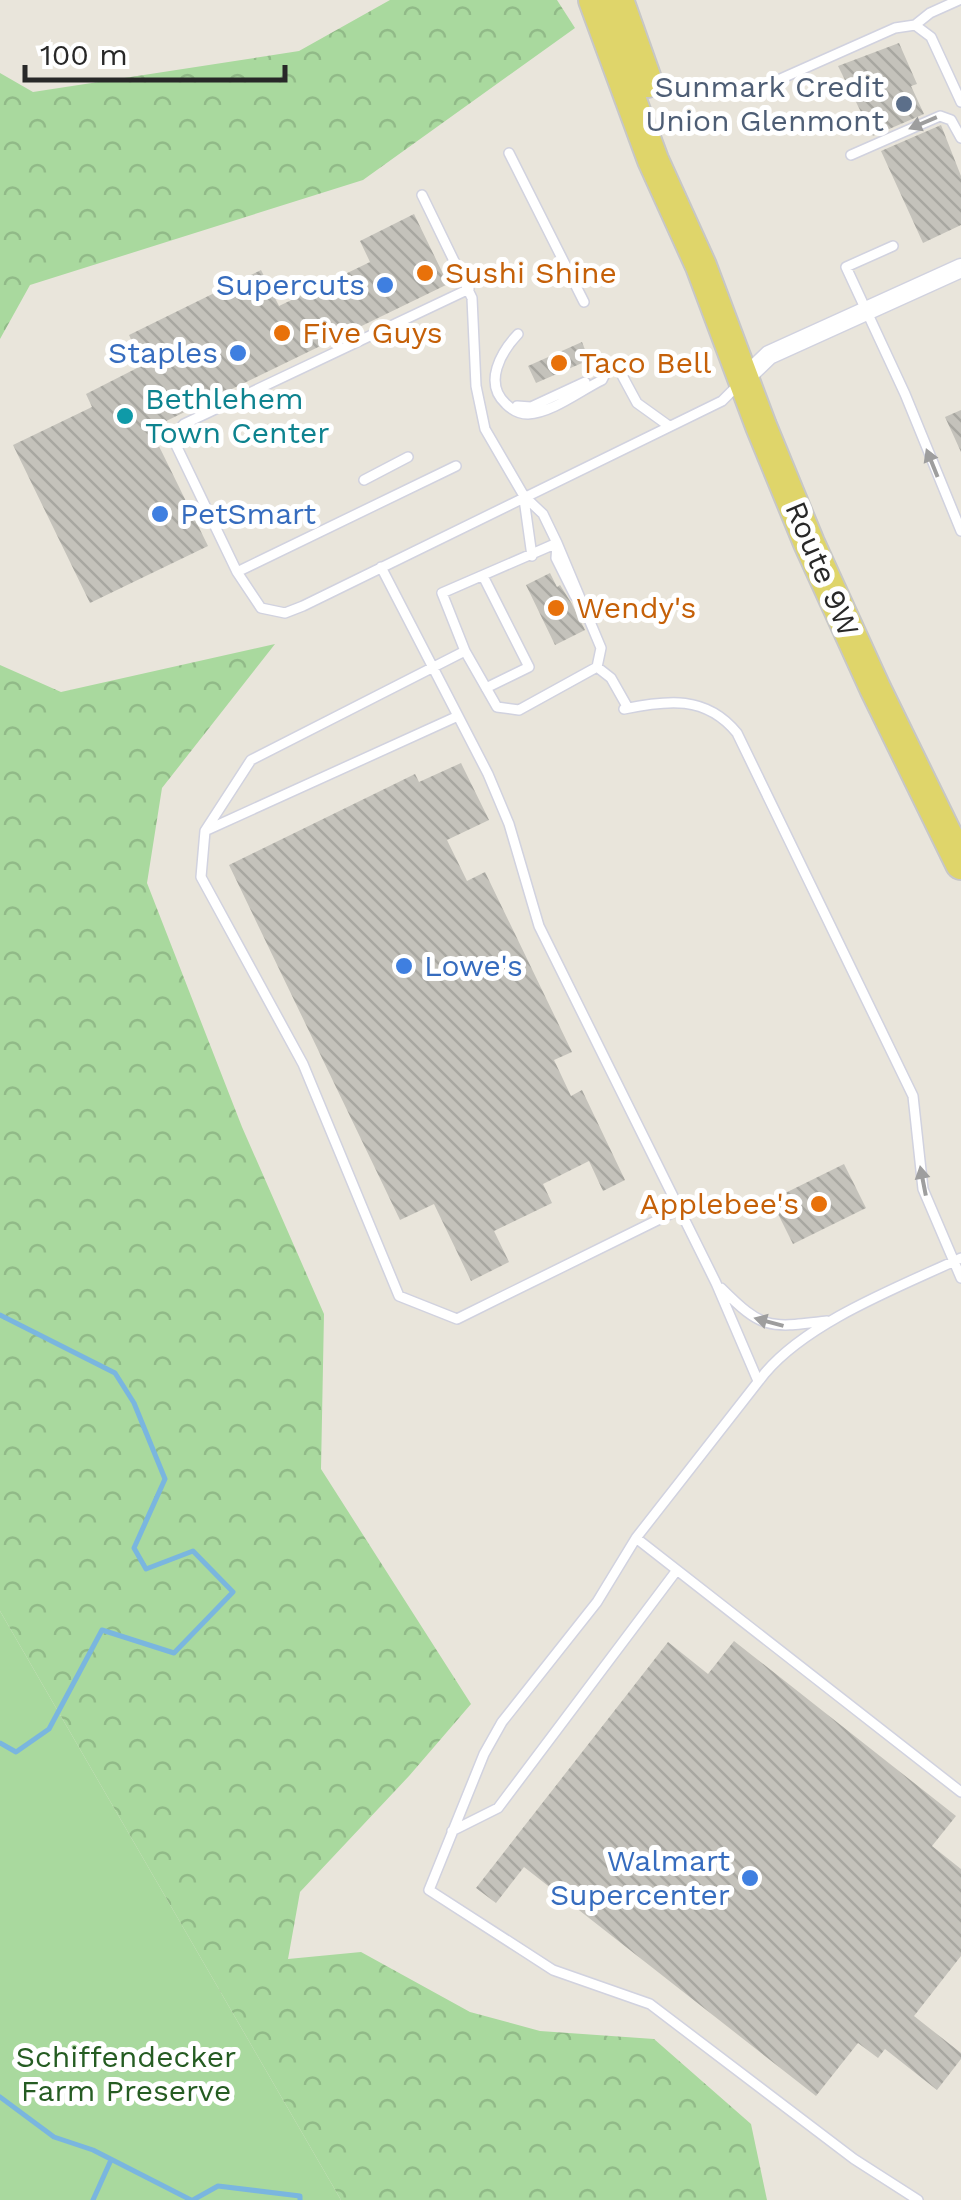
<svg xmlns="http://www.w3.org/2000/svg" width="961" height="2200" font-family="'Work Sans',sans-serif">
<defs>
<pattern id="forest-crowns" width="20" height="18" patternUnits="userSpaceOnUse" patternTransform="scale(2.5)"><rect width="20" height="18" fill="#a9d99e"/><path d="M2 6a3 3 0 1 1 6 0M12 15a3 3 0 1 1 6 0" fill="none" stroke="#91ba88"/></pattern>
<pattern id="building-back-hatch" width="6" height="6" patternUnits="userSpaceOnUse" patternTransform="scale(2.5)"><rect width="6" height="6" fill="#c4c2bb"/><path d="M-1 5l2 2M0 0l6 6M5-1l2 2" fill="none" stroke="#a8a7a1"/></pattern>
</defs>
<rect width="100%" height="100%" fill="#e9e5db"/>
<path fill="#a9d99e" d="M 0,1611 L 341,2200 L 0,2200 Z"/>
<path fill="url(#forest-crowns)" d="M 390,0 L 557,0 L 575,28 L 363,180 L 30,285 L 0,339 L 0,73 L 33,92 L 299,51 Z
M 275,644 L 162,788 L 147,883 L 242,1127 L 324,1314 L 321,1469 L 471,1704 L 409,1776 L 300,1892 L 288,1959 L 361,1952 L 470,2012 L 540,2031 L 654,2039 L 751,2124 L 767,2200 L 341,2200 L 0,1611 L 0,665 L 61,692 Z"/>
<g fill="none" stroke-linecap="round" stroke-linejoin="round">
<path stroke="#7ab6df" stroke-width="5" d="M 0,1315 L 115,1373 L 134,1403 L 165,1479 L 134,1548 L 146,1569 L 193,1551 L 233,1592 L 174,1653 L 102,1630 L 49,1729 L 16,1752 L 0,1743
M 0,2097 L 54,2137 L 93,2150 L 191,2200
M 93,2200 L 111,2160
M 193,2200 L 218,2186 L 300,2196 L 300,2200"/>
</g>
<path fill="url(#building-back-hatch)" d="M 899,43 L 917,84 L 911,86 L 924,114 L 873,136 L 838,66 Z
M 941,125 L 961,176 L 961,225 L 923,243 L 881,151 Z
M 414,214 L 448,284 L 158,425 L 154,436 L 208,546 L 90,603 L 13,445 L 92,407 L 86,394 L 143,365 L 129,335 L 261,270 L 279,306 L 370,262 L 360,241 Z
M 582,342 L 589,360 L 536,383 L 528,366 Z
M 961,410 L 961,452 L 945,417 Z
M 550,573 L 557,587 L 560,585 L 572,604 L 585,630 L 555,645 L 526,585 Z
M 461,763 L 489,820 L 447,840 L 467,881 L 485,872 L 572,1052 L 554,1060 L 571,1096 L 582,1090 L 625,1180 L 603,1191 L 589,1161 L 543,1184 L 552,1203 L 494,1231 L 509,1262 L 471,1281 L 434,1204 L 400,1220 L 229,865 L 415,774 L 419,782 Z
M 844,1164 L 866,1208 L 793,1244 L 771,1200 Z
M 734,1641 L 956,1816 L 932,1846 L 961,1869 L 961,1956 L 914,2016 L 961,2053 L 961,2059 L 937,2090 L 885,2049 L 878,2058 L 858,2043 L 816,2096 L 524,1867 L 496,1903 L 476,1888 L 668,1642 L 708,1674 Z"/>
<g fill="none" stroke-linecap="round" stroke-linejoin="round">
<defs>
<path id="service" d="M 915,25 L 931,37 L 961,102
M 766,90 L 778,80 L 895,28 L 915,25 L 930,13 L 959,0
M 509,153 L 584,302
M 851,155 L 940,116 L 951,120 L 961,138
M 422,195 L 472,298 L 476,386 L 485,429 L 524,496 L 543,514 L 557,543 L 601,648 L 597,667
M 893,246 L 846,267 L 905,394 L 961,531
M 469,289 L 184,424 L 176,433 L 175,443 L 237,572 L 261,608 L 285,613 L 303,606 L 722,401 L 738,385
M 518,334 C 501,352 483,383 506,404 C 512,410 520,414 528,414 C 552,413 581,390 602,380 L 606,372 L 617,366 L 637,403 L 669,426
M 517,406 L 531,407 L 585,382
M 364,480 L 408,457
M 524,499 L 532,556
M 557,543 L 442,593 L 465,651 L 251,760 L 205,831 L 201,877 L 303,1064 L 399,1296 L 457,1319 L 680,1209
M 557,545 L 556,558 L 575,596
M 381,567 L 488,774 L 509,824 L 539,926 L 716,1283 L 758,1381
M 237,572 L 456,466
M 483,576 L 529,667 L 486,688
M 465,651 L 497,707 L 519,710 L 597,667 L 611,678 L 628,708
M 624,709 C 667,700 706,695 737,733 L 913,1096 L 923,1189 L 961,1278
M 207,830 L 458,716
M 721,1288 C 763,1330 769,1328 827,1321
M 636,1538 L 961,1792
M 452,1831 L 498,1808 L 677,1570
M 918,2200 L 854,2159 L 650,2004 L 553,1970 L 429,1890 L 484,1754 L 502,1722 L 597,1602 L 636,1538 L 765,1373 C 809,1321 899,1287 961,1258"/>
<path id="minor" d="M 743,380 L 769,355 L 961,268"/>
<path id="primary" d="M 594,0 L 653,160 L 701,266 L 761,426 L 809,543 L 875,688 L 961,864
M 618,0 L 647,82"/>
</defs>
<use href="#service" stroke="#d1d2df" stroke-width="12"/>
<use href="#minor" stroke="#d1d2df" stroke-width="21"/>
<use href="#primary" stroke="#c7c7c7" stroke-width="34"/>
<use href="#service" stroke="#fff" stroke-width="9"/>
<use href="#minor" stroke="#fff" stroke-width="18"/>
<use href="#primary" stroke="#dfd56a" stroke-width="30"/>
</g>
<defs><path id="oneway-solid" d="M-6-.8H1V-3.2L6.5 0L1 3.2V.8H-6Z" transform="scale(2.5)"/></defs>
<g fill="#9e9e9e">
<use href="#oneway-solid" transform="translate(923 123) rotate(157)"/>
<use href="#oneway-solid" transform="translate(932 463) rotate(-112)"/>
<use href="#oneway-solid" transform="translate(923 1181) rotate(-101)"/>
<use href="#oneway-solid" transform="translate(769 1322) rotate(-165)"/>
</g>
<circle fill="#5c6f8a" stroke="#fff" stroke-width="4" cx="904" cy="104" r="10"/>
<g fill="#e8710a" stroke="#fff" stroke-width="4">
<circle cx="425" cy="273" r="10"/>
<circle cx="282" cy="333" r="10"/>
<circle cx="559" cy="363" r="10"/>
<circle cx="556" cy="608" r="10"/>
<circle cx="819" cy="1204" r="10"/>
</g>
<g fill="#3f7fe0" stroke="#fff" stroke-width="4">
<circle cx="385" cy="285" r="10"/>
<circle cx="238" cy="353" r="10"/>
<circle cx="160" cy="514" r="10"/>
<circle cx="404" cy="966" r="10"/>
<circle cx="750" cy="1878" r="10"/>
</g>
<circle fill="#0f9aa8" stroke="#fff" stroke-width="4" cx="125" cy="416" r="10"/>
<g text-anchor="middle" stroke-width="10" stroke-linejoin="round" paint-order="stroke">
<g font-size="30" fill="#4e5e75" stroke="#fff" text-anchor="end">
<text x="884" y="97">Sunmark Credit<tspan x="884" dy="34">Union Glenmont</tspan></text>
</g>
<g font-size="30" fill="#c56008" stroke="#fff" text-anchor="start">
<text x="445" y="283">Sushi Shine</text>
<text x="302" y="343">Five Guys</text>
<text x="579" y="373">Taco Bell</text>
<text x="576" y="618">Wendy's</text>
<text x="799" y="1214" text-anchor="end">Applebee's</text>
</g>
<g font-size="30" fill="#366cbe" stroke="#fff" text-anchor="end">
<text x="365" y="295">Supercuts</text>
<text x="218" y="363">Staples</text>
<text x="180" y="524" text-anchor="start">PetSmart</text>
<text x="424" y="976" text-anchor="start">Lowe's</text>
<text x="730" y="1871">Walmart<tspan x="730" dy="34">Supercenter</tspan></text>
</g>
<g font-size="30" fill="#0d838f" stroke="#fff" text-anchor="start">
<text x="145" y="409">Bethlehem<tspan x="145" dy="34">Town Center</tspan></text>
</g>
<g font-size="30" fill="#282828" stroke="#fff">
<text transform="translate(822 569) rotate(67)" y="10">Route 9W</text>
</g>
<g font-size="30" fill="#255c22" stroke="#fff">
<text x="126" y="2067">Schiffendecker<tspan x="126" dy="34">Farm Preserve</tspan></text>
</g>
</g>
<path d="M25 65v15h260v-15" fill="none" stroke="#282828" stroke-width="5"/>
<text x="40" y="65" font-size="30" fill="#282828" stroke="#ffffff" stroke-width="8" paint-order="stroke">100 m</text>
</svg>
